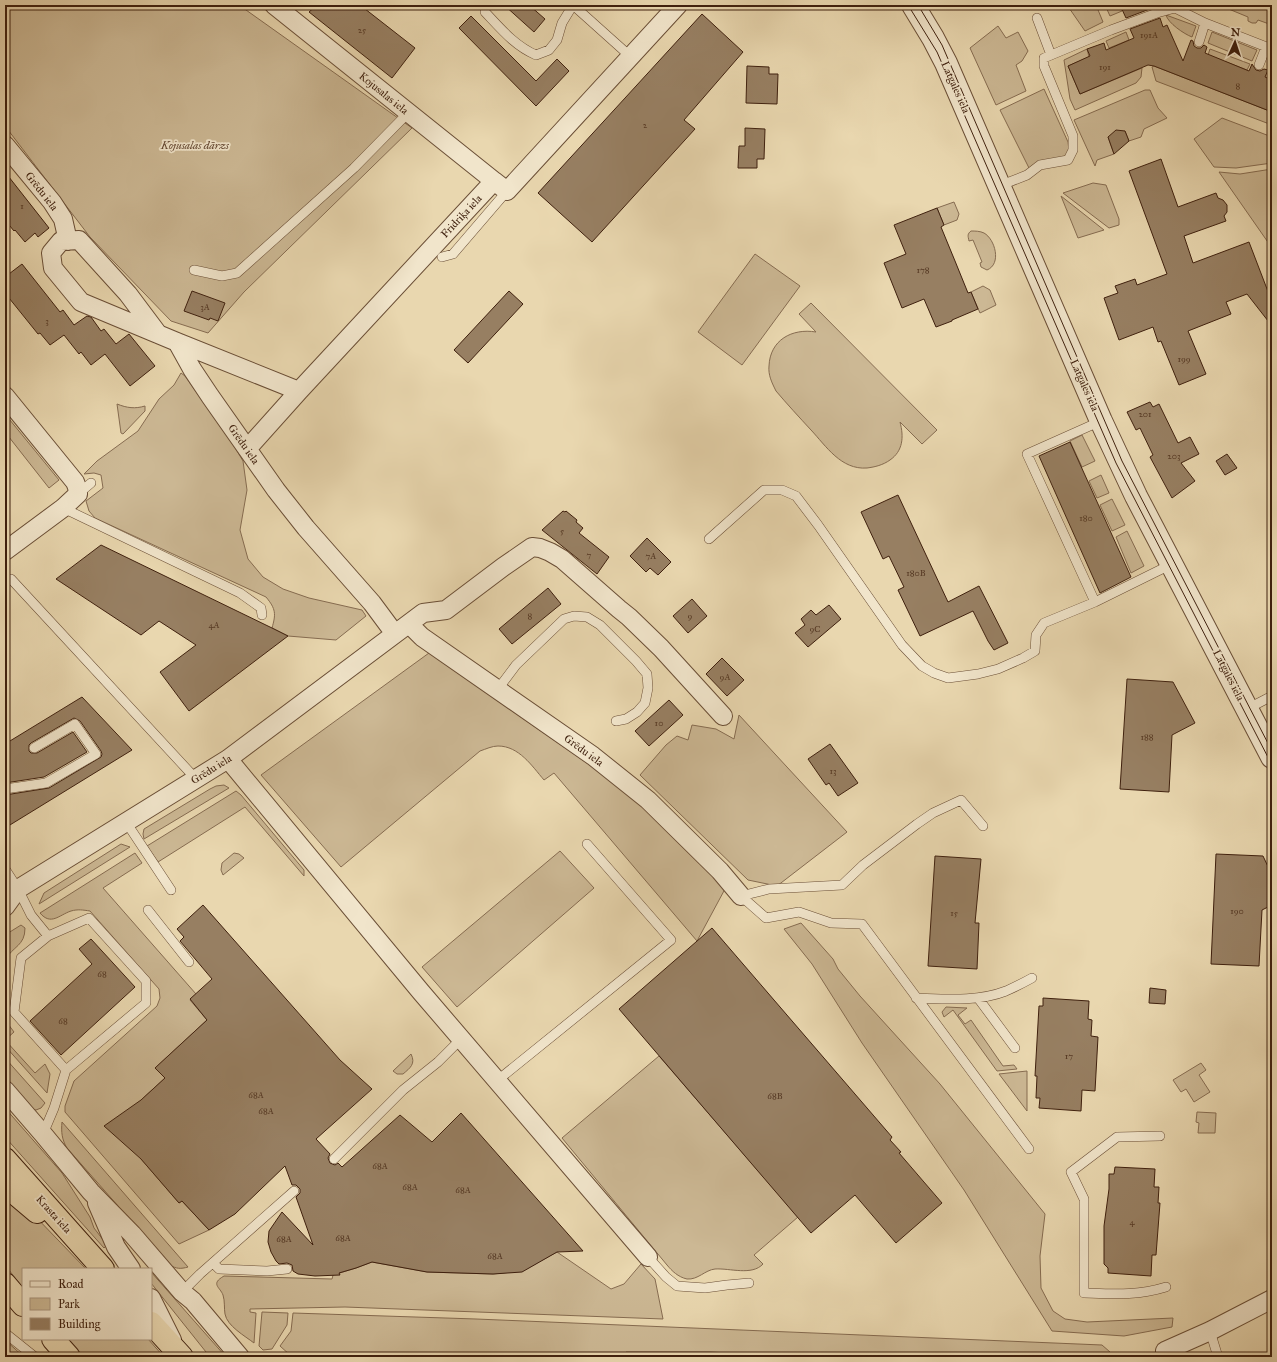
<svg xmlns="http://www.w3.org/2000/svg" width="1277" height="1362" font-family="'IM FELL Great Primer',serif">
<rect width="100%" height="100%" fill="#e9d7af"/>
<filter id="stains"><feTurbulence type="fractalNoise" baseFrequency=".005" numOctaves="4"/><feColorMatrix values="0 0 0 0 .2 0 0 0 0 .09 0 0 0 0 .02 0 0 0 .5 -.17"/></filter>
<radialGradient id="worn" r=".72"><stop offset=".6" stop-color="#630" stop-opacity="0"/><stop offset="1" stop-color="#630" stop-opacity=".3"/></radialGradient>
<path fill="#ccb894" stroke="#866c51" d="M 5,5 L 239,5 L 412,128 L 244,292 L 208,333 L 171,321 L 90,237 L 5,126 Z
M 1067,5 L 1096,5 L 1103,22 L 1085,31 Z
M 1105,5 L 1119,5 L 1122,11 L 1110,16 Z
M 1219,5 L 1265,5 L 1272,7 L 1272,25 L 1258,20 L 1256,23 L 1252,23 L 1248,21 L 1248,17 Z
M 1166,15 L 1196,26 L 1192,37 C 1184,34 1168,23 1166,15 Z
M 998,26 L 1006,38 L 1018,32 L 1028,51 L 1022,61 L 1016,65 L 1026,91 L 996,105 L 970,48 Z
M 1126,32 L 1129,40 L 1109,48 L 1106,41 Z
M 1212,32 L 1257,50 L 1252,61 L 1208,43 Z
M 1087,49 L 1089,57 L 1068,66 L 1080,94 L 1142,68 L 1141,77 L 1136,83 L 1075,110 L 1070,99 L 1064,60 Z
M 1210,49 L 1250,64 L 1247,70 L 1208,55 Z
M 1154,66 L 1272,112 L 1272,125 L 1156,81 L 1152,67 Z
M 1044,89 L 1068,142 L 1069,151 L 1066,158 L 1030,170 L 1000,110 Z
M 1145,90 L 1150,90 L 1158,108 L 1167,118 L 1144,129 L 1141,137 L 1129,141 L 1125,131 L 1108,137 L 1114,154 L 1097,160 L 1095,166 L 1074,120 Z
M 1222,118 L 1272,137 L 1272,163 L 1236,168 L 1214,167 L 1194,139 Z
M 1272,169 L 1272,248 L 1219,172 L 1240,174 Z
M 1093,183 L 1106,185 L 1119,219 L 1119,225 L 1109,228 L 1063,193 Z
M 1061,196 L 1104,230 L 1078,238 Z
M 954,202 L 959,214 L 957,220 L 944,225 L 937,208 Z
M 971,231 C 975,231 980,231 984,233 C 995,239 1002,264 987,270 L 981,267 L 980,263 L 982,262 L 973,240 L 969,241 C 968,236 967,234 971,231 Z
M 755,254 L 800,286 L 742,365 L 698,332 Z
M 983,286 L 990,290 L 996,305 L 980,313 L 971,292 Z
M 811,303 L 937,430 L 922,444 L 900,422 C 904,437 903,451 890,460 C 883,465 875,467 867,468 C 841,470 826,446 811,430 C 799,417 787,404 776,391 C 772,383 768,375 769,366 C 770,340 792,328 816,332 L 799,314 Z
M 181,373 L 185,376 L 234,446 L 243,461 L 247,490 L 240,530 L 248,559 L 263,577 L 283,589 L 309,598 L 362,610 L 366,616 L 336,640 L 288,636 L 272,628 C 276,614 276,609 266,597 L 95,518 L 89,511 L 86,501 L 103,488 L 101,475 L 94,473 L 84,474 L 97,461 L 138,431 L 159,399 L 174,385 Z
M 117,404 C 127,408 135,409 145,406 L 145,411 L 123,434 L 121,433 Z
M 5,414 L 59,480 L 49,488 L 5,432 Z
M 1082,435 L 1095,461 L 1082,467 L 1070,441 Z
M 1101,475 L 1109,493 L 1097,498 L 1089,481 Z
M 1112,499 L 1125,525 L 1112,531 L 1100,505 Z
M 1127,531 L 1144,566 L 1131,573 L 1116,537 Z
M 429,653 L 637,798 L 725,889 L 697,941 L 554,773 L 544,780 C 532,766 519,746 498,746 C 492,746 486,749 480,751 L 341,867 L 261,775 Z
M 739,715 L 847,832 L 777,886 L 748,880 L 640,775 L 666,745 L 677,736 L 688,740 L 692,725 L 716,729 L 734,739 Z
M 224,785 L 229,788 L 144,839 L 143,834 L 144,829 L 210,789 L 216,786 Z
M 236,791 L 241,795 L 304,870 L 304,876 L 245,807 L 158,862 L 147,846 Z
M 121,844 L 130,847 L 39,904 L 44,893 Z
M 560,851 L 594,888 L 457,1007 L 422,967 Z
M 135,853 L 142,863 L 103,888 L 196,994 L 190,1000 L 207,1020 L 155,1068 L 165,1078 L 141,1100 L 141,1159 L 179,1203 L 182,1201 L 209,1230 L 179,1244 L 65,1112 L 65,1106 L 74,1081 L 157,1006 L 160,998 L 159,989 L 90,911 C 83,910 78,909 71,911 C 59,915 51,926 40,913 Z
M 234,853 L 239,854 L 244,858 L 223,875 L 221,870 L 222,863 Z
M 801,923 L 833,959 L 838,969 L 860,996 L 940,1084 L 1045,1214 L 1040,1256 L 1041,1288 L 1053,1311 L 1065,1319 L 1087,1322 L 1173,1318 L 1172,1327 L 1124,1336 L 1052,1331 L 964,1190 L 862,1043 L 812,964 L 784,929 Z
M 21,925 L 25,928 C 25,946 13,946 5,960 L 5,935 Z
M 946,1007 L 967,1008 L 958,1015 L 965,1024 L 971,1020 L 1003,1066 L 1014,1065 L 1017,1069 L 997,1071 L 953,1010 L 944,1017 L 942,1012 Z
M 5,1020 L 14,1032 L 5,1040 L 35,1073 L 45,1064 L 50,1074 L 47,1093 L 5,1046 Z
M 411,1054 C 416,1064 410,1068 403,1074 L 397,1074 L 393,1071 Z
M 659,1056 L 798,1217 L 754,1255 L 763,1264 C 752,1276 730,1268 715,1269 C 705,1270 698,1280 687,1279 C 678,1277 672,1271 667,1265 L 562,1138 Z
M 5,1058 L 45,1103 L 41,1108 L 36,1110 L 31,1109 L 5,1079 Z
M 1201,1063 L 1206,1070 L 1199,1075 L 1210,1092 L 1194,1102 L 1186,1089 L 1181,1092 L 1173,1080 Z
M 1027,1071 L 1027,1111 L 999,1074 Z
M 5,1108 L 62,1173 L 90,1217 L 94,1228 L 107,1245 L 104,1248 L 5,1137 Z
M 1197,1112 L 1216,1113 L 1215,1133 L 1198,1133 L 1199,1123 L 1196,1122 Z
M 62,1122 L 188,1267 C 181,1269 176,1269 170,1265 L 67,1148 C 62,1140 61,1132 62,1122 Z
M 5,1185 L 86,1269 L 23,1269 L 23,1288 L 5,1265 Z
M 557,1252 L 611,1289 L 624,1284 L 641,1264 L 655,1279 L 663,1319 L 345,1307 L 250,1309 L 250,1312 L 256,1313 L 254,1343 C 245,1336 227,1326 225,1314 C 224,1309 225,1301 223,1295 C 220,1287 210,1284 224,1276 L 332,1279 L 333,1275 L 356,1268 L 372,1262 L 427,1272 L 493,1274 L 522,1271 Z
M 151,1272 L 226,1357 L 210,1357 L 151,1283 Z
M 262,1312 L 288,1313 L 287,1325 L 272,1349 L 263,1350 L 259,1346 Z
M 293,1313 L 476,1319 L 1102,1345 L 1110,1352 L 1110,1357 L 802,1357 L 710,1352 L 626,1352 L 626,1357 L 420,1357 L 413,1354 L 382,1357 L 305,1357 L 290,1355 L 280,1346 L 291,1331 Z
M 66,1339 L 148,1339 L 164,1357 L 82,1357 Z
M 5,1340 L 24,1357 L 5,1357 Z"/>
<path fill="#977f62" stroke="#3f200e" d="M 317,5 L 360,5 L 415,48 L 392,78 L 309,12 Z
M 504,5 L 529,5 L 545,19 L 534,32 Z
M 1120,5 L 1154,5 L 1155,7 L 1126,18 Z
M 702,14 L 743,52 L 684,120 L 695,129 L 592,242 L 538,193 Z
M 471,16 L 536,81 L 557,59 L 569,71 L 536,106 L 459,28 Z
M 1160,18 L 1163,27 L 1167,25 L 1183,61 L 1191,40 L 1193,41 L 1194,46 L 1197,48 L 1201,48 L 1204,45 L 1207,47 L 1205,53 L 1249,71 L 1252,64 L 1256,70 L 1260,71 L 1264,69 L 1268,70 L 1265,77 L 1272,80 L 1272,112 L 1154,66 L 1148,65 L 1080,94 L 1068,66 L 1090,56 L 1087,49 L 1104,43 L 1106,50 L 1134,38 L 1130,29 Z
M 747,66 L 769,67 L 769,74 L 778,74 L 777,104 L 746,103 Z
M 745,128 L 765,129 L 764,159 L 757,159 L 757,168 L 738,168 L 739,146 L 745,146 Z
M 1116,130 L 1125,131 L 1129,141 L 1114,154 L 1108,137 Z
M 1161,159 L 1178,207 L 1216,193 L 1218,198 L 1223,200 L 1227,205 L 1227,212 L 1224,216 L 1226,221 L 1184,236 L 1193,263 L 1249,242 L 1272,302 L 1272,326 L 1247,294 L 1226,302 L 1231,314 L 1188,331 L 1206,374 L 1179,385 L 1161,341 L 1158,342 L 1153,327 L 1119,340 L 1104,298 L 1118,293 L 1115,286 L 1135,279 L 1137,285 L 1167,274 L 1129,171 Z
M 5,172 L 49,228 L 38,237 L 35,233 L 25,242 L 15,230 L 14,231 L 5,220 Z
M 937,208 L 944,225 L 941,227 L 955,261 L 968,293 L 971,292 L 978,309 L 952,320 L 952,321 L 936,327 L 924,299 L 902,308 L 884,263 L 906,254 L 894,225 Z
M 22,264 L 60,312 L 63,310 L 74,325 L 87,316 L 91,317 L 101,331 L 104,329 L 116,344 L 129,334 L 155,366 L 130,386 L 105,354 L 91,365 L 81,352 L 79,354 L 64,335 L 50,345 L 40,333 L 38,334 L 5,293 L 5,277 Z
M 192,291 L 225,303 L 218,321 L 210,318 L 209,320 L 184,311 Z
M 509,291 L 523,304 L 468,363 L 454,350 Z
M 1150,402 L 1153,407 L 1159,404 L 1178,443 L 1190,437 L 1199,454 L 1181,463 L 1195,481 L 1172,498 L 1150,457 L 1153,455 L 1140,428 L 1136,430 L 1127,412 Z
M 1070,442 L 1131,577 L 1100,593 L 1039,456 Z
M 1227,454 L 1237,468 L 1225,475 L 1216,461 Z
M 898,495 L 948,602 L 979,586 L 1008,643 L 994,650 L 988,641 L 973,611 L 920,636 L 898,590 L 904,587 L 889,556 L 883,559 L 861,512 Z
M 563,511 L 565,512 L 566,511 L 577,520 L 576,522 L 583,528 L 579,533 L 609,557 L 597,574 L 542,530 Z
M 647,538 L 671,562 L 658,575 L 650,568 L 646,572 L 630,556 Z
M 101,545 L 272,628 L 288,636 L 189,711 L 160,672 L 196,645 L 159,621 L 141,635 L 56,579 Z
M 548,588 L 561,604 L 512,644 L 499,629 Z
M 692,599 L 707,616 L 688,633 L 673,616 Z
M 829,605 L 841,619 L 808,647 L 795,633 L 805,625 L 801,619 L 811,610 L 816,615 Z
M 722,658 L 744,680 L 727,696 L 706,674 Z
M 1127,679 L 1173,682 L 1195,723 L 1172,735 L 1169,792 L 1120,789 Z
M 82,697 L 132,750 L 5,828 L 5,795 L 49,788 L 101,757 L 102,754 L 101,751 L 80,721 L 74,718 L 31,743 L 29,745 L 29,751 L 31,753 L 37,753 L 73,732 L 87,752 L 44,777 L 5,783 L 5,744 Z
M 669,700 L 683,715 L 649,746 L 635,731 Z
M 830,744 L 858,783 L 838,796 L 829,783 L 826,785 L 808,759 Z
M 1216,854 L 1263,856 L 1272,875 L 1272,905 L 1262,910 L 1259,966 L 1211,964 Z
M 935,856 L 981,859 L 975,923 L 979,923 L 977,969 L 928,966 Z
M 203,905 L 340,1060 L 372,1089 L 316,1139 L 330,1154 L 328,1158 L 330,1163 L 335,1165 L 338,1163 L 342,1167 L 400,1115 L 432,1142 L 461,1113 L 583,1251 L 557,1252 L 522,1272 L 493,1274 L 427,1272 L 372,1262 L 356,1268 L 339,1273 L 340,1275 L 315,1276 L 298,1274 L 293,1271 L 292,1265 L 287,1263 L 279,1264 L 276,1261 L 271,1252 L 268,1242 L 269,1231 L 282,1212 L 313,1245 L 296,1197 L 300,1193 L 300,1189 L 296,1185 L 292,1185 L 285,1166 L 235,1214 L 209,1230 L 182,1201 L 179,1203 L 141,1159 L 104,1126 L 141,1100 L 165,1078 L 155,1068 L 207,1020 L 190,999 L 212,979 L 180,941 L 184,937 L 177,929 Z
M 712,928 L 892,1137 L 890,1140 L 901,1152 L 899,1153 L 942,1203 L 896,1243 L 855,1195 L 811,1233 L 619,1009 Z
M 91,939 L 135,987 L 61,1055 L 30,1021 L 92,964 L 79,949 Z
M 1150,988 L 1166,990 L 1165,1004 L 1149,1003 Z
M 1043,998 L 1089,1001 L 1088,1019 L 1092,1020 L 1091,1036 L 1098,1037 L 1095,1091 L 1082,1090 L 1081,1111 L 1039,1108 L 1040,1098 L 1036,1098 L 1037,1076 L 1035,1076 L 1039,1006 L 1043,1006 Z
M 1115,1167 L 1155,1169 L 1154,1187 L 1159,1187 L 1158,1203 L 1160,1203 L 1156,1255 L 1152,1255 L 1151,1276 L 1108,1273 L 1108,1268 L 1104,1264 L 1104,1226 L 1109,1189 L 1109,1174 L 1114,1174 Z"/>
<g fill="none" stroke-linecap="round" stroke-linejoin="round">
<defs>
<path id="service" d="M 573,5 L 631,57
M 485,12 C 501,29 515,46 536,55 L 549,50 L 557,40 L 562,23 L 573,5
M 1037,18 L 1051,55
M 1199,42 L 1205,23
M 1259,65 L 1266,47
M 999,186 L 1027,175 L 1040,165 L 1068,160 L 1073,150 L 1073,136 L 1044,66 L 1044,58 L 1111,30 L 1157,13 L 1175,8 L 1205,23 L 1272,49
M 442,257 L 453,254 L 507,191
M 194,270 L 222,276 L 237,273 L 354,168 L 408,113
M 1101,421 L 1027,454 L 1095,602 L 1172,564
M 78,494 L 91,483
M 63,508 L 240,593 L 261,608 L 262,615
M 709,539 L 764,490 L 782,490 L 796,496 L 818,525 L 902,645 L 922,666 L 934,673 L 948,678 L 978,674 L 998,669 L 1023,658 L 1035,651 L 1036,635 L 1044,623 L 1095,602
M 11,579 L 196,779
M 498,689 L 516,665 L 564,619 L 574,616 L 587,617 L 600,625 L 636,661 L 647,674 L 648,688 L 645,703 L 637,712 L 626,719 L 616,721
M 1247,709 L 1272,696
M 5,789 L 46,783 L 96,754 L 75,724 L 34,748
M 126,822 L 171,890
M 5,869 L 18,889 L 31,915 L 48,936 L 89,918 L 146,981 L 146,1003 L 66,1070 L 54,1108 L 43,1134
M 741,896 L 766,918 L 799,912 L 831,923 L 862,924 L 1029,1149
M 741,896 L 769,889 L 842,885 L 863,865 L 917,824 L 933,813 L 961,800 L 983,826
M 148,910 L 189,962
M 48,936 L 21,958 L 14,1012 L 66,1070
M 916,998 C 945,999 978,1002 1006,991 C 1015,987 1023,983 1032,978
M 978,998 L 1015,1048
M 498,1080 L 671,940 L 587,844
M 1160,1136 L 1117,1137 L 1071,1172 L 1084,1199 L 1084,1293 C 1113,1294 1137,1296 1166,1287
M 334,1159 L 403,1090 L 438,1062 L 461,1039
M 648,1257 L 666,1277 L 677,1286 L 705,1288 L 727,1285 L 749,1283
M 213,1263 L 219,1269 L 267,1271 L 287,1269
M 182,1292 L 200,1274 L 294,1191
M 1210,1331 L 1218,1357
M 5,1333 L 35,1357"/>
<path id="minor" d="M 274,5 L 494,181
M 5,145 L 52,202 L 63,219 L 68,241
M 158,334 L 128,294 L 79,240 L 61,241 L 51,253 L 53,268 L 81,302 L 177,342 L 299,391
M 177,342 L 192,369 L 210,396 L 276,490 L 306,528 L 372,603 L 395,634
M 5,396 L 75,482 L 77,487 L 78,494 L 63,508 L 5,551
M 247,449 L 299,391 L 494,181 L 507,191 L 678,5
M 409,624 L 422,637 L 593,756 L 648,800 L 720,871 L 741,896
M 228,759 L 421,992 L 648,1257
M 5,907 L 18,889 L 228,759 L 423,613 L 446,610 L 503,567 L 532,547 L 540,548 L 550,552 L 562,559 L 619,609 L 629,617 L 661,648 L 723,716
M 5,1090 L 43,1134 L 91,1192 L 132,1234 L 182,1292 L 193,1301 L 240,1357
M 97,1203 L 116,1247 L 131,1269
M 151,1298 L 172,1340
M 1165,1351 L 1210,1331 L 1272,1299"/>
<path id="tertiary" d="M 913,5 L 933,38 L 946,63 L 1101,421 L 1136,496 L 1272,757"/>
<path id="trunk" d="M 5,1159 L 103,1269
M 5,1185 L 37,1212
M 5,1284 L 23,1305
M 151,1323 L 182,1357
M 53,1339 L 69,1357"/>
</defs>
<use href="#service" stroke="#6a4e36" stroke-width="10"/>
<use href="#minor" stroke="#6a4e36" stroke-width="20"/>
<use href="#tertiary" stroke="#6a4e36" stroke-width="24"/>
<use href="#trunk" stroke="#3f200e" stroke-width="24"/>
<use href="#service" stroke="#f1e5cb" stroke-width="9"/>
<use href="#minor" stroke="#f1e5cb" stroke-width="18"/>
<use href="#tertiary" stroke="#f1e5cb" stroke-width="22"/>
<use href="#trunk" stroke="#e9d7af" stroke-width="22"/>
<path stroke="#3f200e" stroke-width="1" d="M 908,5 L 937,52 L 1116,463 L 1272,765
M 918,5 L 942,45 L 1122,461 L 1272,751"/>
</g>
<g text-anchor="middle" stroke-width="3.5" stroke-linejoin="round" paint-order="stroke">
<g font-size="9" fill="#553823">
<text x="362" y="33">25</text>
<text x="1149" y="38">191A</text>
<text x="1105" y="70">191</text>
<text x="1238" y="89">8</text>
<text x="645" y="128">2</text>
<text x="22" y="209">1</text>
<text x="923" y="273">178</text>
<text x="205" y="310">3A</text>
<text x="47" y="324">3</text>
<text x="1184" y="362">199</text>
<text x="1145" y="417">201</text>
<text x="1174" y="459">203</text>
<text x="1086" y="521">180</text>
<text x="562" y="534">5</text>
<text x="589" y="558">7</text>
<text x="651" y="559">7A</text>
<text x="916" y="576">180B</text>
<text x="530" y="619">8</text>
<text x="690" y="619">9</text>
<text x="214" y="628">4A</text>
<text x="815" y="632">9C</text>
<text x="725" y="680">9A</text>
<text x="659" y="726">10</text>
<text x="1147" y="740">188</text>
<text x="833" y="774">13</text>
<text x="1237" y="914">190</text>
<text x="954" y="916">15</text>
<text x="102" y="977">68</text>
<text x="63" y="1024">68</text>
<text x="1069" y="1059">17</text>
<text x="256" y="1098">68A</text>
<text x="775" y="1099">68B</text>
<text x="266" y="1114">68A</text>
<text x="380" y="1169">68A</text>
<text x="410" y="1190">68A</text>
<text x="463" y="1193">68A</text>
<text x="1132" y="1225">4</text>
<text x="343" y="1241">68A</text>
<text x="284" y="1242">68A</text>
<text x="495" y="1259">68A</text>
</g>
<g font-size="11" fill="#3f200e" stroke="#f1e5cb">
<text transform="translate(956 87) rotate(66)" y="4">Latgales iela</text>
<text transform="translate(384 93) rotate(39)" y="4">Kojusalas iela</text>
<text transform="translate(42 191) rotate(52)" y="4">Grēdu iela</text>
<text transform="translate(461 216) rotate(-47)" y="4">Fridriķa iela</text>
<text transform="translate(1085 385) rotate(66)" y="4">Latgales iela</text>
<text transform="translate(244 444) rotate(55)" y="4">Grēdu iela</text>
<text transform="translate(1229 675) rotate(63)" y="4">Latgales iela</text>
<text transform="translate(584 750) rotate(36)" y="4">Grēdu iela</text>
<text transform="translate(211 769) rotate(-32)" y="4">Grēdu iela</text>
<text transform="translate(54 1214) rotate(48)" y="4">Krasta iela</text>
</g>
<g font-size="11" font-style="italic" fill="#624630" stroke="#f1e5cb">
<text x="195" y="149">Kojusalas dārzs</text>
</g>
</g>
<rect width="1277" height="1362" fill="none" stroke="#e9d7af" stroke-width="20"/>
<rect x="6" y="6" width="1265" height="1350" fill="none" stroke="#3f200e" stroke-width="2"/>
<rect x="10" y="10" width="1257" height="1342" fill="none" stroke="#3f200e"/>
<rect x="22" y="1268" width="130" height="72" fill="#f1e5cb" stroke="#aa967f"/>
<rect x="30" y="1281" width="20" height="6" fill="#f1e5cb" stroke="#aa967f"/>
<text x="58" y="1288" font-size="12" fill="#3f200e">Road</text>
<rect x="30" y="1298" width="20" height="12" fill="#ccb894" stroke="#aa967f"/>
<text x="58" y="1308" font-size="12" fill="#3f200e">Park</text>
<rect x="30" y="1318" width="20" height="12" fill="#977f62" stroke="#aa967f"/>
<text x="58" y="1328" font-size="12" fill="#3f200e">Building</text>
<g transform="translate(1235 42) rotate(3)" stroke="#f1e5cb" stroke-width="3" paint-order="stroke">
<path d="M0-3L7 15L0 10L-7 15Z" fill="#3f200e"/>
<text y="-6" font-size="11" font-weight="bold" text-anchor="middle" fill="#3f200e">N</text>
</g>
<rect width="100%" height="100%" filter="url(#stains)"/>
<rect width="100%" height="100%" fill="url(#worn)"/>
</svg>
